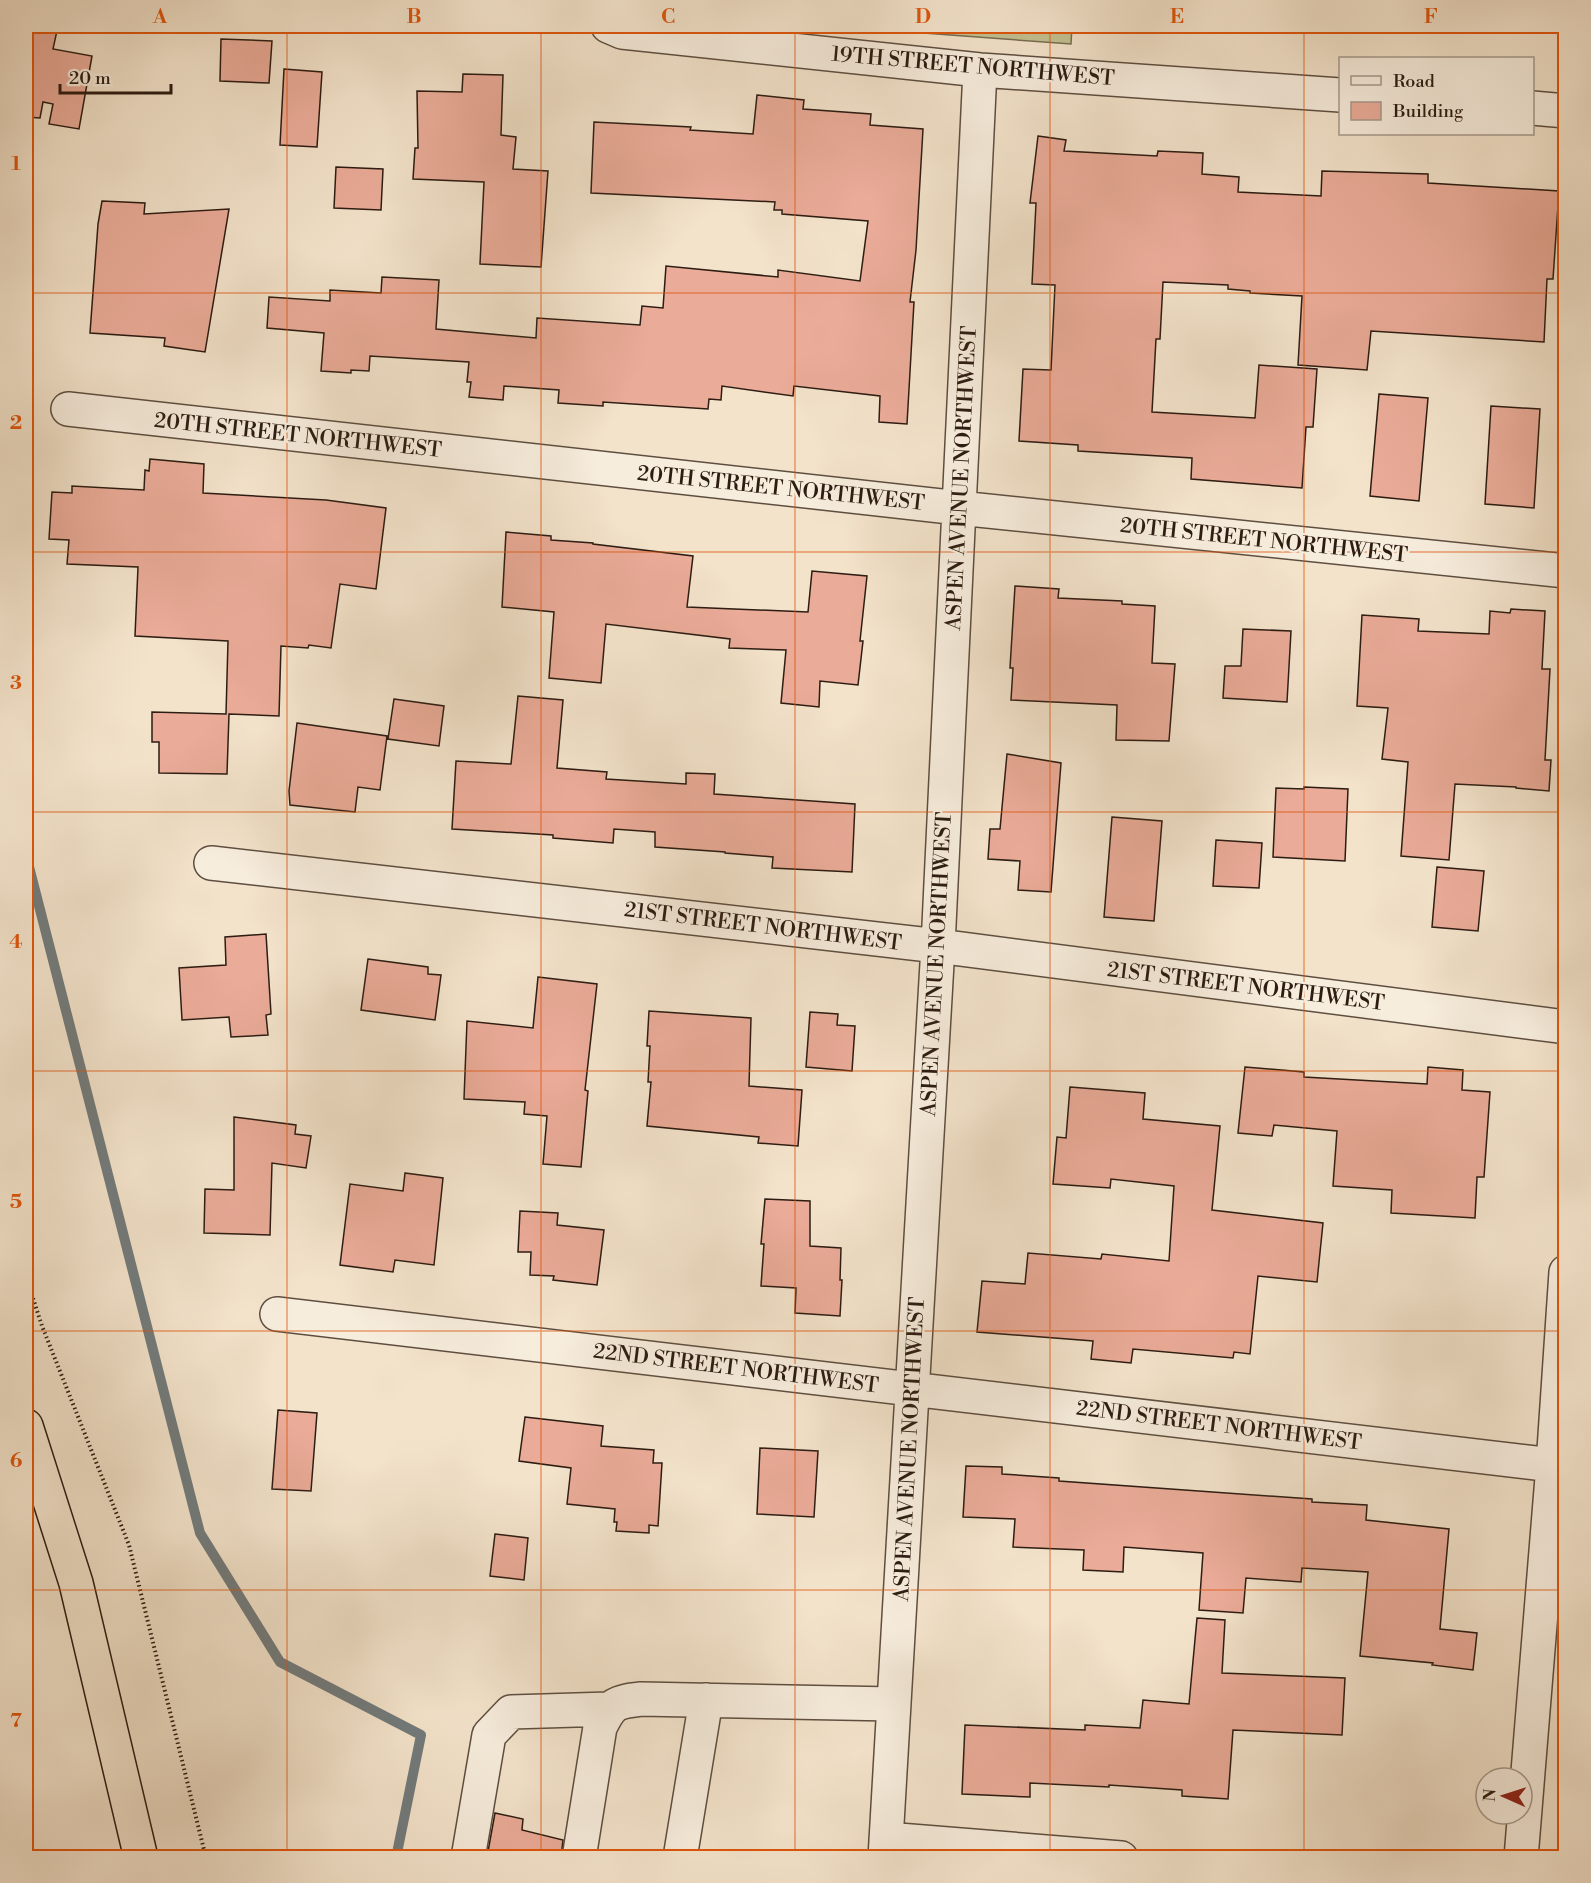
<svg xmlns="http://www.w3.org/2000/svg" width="1591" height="1883" font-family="'Libre Bodoni',serif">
<rect width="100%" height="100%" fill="#f3e3cb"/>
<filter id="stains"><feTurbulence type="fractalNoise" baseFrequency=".00333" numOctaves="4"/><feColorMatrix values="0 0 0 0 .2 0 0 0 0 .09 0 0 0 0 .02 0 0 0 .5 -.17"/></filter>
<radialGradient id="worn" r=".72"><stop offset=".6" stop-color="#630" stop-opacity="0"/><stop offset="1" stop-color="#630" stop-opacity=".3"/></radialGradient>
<path fill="#c3c192" stroke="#786e52" stroke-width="1.5" d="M 883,26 L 1072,26 L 1071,44 L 883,30 Z"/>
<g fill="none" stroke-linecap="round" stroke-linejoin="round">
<path stroke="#727b7c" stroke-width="10" d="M 26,855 L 200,1533 L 280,1662 L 421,1735 L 396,1858"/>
</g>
<path fill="#eaab98" stroke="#2c1c12" stroke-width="1.5" d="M 26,26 L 58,26 L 53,49 L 92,56 L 79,129 L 49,124 L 53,104 L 43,102 L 40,118 L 26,117 Z
M 221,39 L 272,41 L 269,83 L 220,81 Z
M 284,69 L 322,72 L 317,147 L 280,145 Z
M 463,74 L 503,75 L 501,135 L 516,137 L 513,169 L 548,171 L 541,267 L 480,264 L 484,182 L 413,179 L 415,148 L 418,148 L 417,91 L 462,92 Z
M 757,95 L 804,100 L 803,109 L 871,114 L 870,125 L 923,129 L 916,250 L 910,302 L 914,302 L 907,424 L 879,422 L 880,396 L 794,386 L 793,396 L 722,386 L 721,400 L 709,399 L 708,409 L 603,402 L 603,406 L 558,403 L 559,390 L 504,386 L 503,400 L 469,397 L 471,382 L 467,382 L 469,362 L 370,356 L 369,371 L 351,370 L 351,373 L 321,371 L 324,333 L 267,328 L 269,297 L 330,301 L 330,290 L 381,293 L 382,277 L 439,280 L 436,329 L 536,338 L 537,318 L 640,325 L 642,306 L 663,308 L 666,266 L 778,277 L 778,270 L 860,281 L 868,221 L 782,214 L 782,210 L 774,210 L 775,202 L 591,193 L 594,122 L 691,127 L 690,130 L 753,134 Z
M 1038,136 L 1066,140 L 1064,151 L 1157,156 L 1158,151 L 1203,153 L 1202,174 L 1239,177 L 1238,192 L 1321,196 L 1322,171 L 1428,174 L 1428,183 L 1559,191 L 1553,279 L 1547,279 L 1544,342 L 1371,331 L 1367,370 L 1298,365 L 1302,296 L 1250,293 L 1250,291 L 1228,289 L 1228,285 L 1163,282 L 1160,339 L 1156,339 L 1152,412 L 1255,418 L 1259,365 L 1317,369 L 1313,427 L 1306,427 L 1302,488 L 1191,479 L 1192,458 L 1078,451 L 1078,445 L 1019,441 L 1023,369 L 1051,370 L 1055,285 L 1032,284 L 1036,203 L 1030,203 Z
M 336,167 L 383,169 L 381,210 L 334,208 Z
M 102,201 L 145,203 L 144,214 L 229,209 L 205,352 L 164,346 L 165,338 L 90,333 L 98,224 Z
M 1379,394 L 1428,398 L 1419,501 L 1370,496 Z
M 1491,406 L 1540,409 L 1534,508 L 1485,504 Z
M 150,459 L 204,464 L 203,493 L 326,500 L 386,508 L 376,589 L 340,584 L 331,648 L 309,645 L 308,648 L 281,646 L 279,716 L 229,714 L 227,774 L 159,773 L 159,742 L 152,742 L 152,712 L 226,714 L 228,641 L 135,636 L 138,567 L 67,564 L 69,540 L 49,539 L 52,492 L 72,493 L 72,486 L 144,490 L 145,470 L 149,471 Z
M 506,532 L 551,536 L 551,540 L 593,543 L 593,544 L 693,556 L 687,607 L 808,612 L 812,571 L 867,576 L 860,641 L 863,641 L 858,685 L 820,681 L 819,707 L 781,703 L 786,650 L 729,648 L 730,639 L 606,624 L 601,683 L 549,678 L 554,612 L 502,607 Z
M 1015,586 L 1059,589 L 1058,598 L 1122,601 L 1122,604 L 1155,606 L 1152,663 L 1175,664 L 1169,741 L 1116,740 L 1117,705 L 1011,700 L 1013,668 L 1010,668 Z
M 1511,609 L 1545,611 L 1542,669 L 1550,669 L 1545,760 L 1551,760 L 1549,791 L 1516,788 L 1516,787 L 1455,784 L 1449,860 L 1401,856 L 1408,762 L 1382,759 L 1388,708 L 1357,706 L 1362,615 L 1419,619 L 1418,631 L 1489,634 L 1490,611 L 1510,613 Z
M 1243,629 L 1291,631 L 1287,702 L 1223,698 L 1225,666 L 1241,666 Z
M 518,696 L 563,700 L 557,768 L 607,772 L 606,779 L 686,784 L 686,773 L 715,774 L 714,794 L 855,804 L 852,872 L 772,868 L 773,857 L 725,853 L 725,852 L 655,847 L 655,832 L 614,829 L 613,843 L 553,838 L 553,835 L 452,829 L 456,761 L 511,764 Z
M 394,699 L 444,706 L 439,746 L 388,739 Z
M 297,723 L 387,736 L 380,790 L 358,787 L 355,812 L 290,805 L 289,791 Z
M 1007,754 L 1061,763 L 1051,892 L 1018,890 L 1020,861 L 988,859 L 990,829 L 1000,829 Z
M 1304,787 L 1348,789 L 1345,861 L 1273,857 L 1276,788 L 1304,789 Z
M 1112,817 L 1162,821 L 1154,921 L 1104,917 Z
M 1216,840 L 1262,843 L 1259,888 L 1213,886 Z
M 1437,867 L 1484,871 L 1478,931 L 1432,927 Z
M 266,934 L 271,1014 L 266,1015 L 268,1035 L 231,1037 L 229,1017 L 182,1020 L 179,968 L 226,965 L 225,937 Z
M 368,959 L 428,967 L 428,974 L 441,975 L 435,1020 L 361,1010 Z
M 538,977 L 597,984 L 585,1090 L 588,1091 L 581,1167 L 543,1164 L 547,1116 L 524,1114 L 525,1102 L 464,1099 L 467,1021 L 533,1028 Z
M 649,1011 L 751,1018 L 749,1086 L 802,1090 L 798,1146 L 758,1143 L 759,1137 L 647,1126 L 651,1082 L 648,1082 L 650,1046 L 647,1046 Z
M 810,1012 L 838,1014 L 837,1025 L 855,1026 L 852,1071 L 806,1067 Z
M 1245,1067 L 1304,1072 L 1304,1077 L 1427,1084 L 1428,1067 L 1463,1070 L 1462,1090 L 1490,1092 L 1484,1177 L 1477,1177 L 1475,1218 L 1391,1213 L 1392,1190 L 1333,1186 L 1337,1131 L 1274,1125 L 1272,1136 L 1238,1133 Z
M 1070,1087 L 1145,1093 L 1143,1119 L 1220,1126 L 1212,1210 L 1323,1223 L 1317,1282 L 1258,1276 L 1250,1354 L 1234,1352 L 1233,1358 L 1133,1349 L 1131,1363 L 1091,1359 L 1093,1341 L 977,1332 L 982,1281 L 1025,1284 L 1028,1253 L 1101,1259 L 1102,1254 L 1169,1261 L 1174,1186 L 1111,1179 L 1110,1188 L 1053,1184 L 1057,1137 L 1066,1138 Z
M 234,1117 L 296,1125 L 295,1134 L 311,1136 L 306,1168 L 272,1163 L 270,1235 L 204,1233 L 205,1189 L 234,1190 Z
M 405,1173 L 443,1178 L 434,1265 L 395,1260 L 393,1272 L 340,1265 L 350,1184 L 403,1191 Z
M 765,1199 L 810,1201 L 810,1246 L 841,1248 L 840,1280 L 842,1280 L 840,1316 L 795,1313 L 796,1288 L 761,1286 L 764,1244 L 761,1244 Z
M 520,1211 L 558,1213 L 557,1225 L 604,1230 L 597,1285 L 553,1280 L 554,1276 L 530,1275 L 531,1252 L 518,1252 Z
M 278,1410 L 317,1413 L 311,1491 L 272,1489 Z
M 525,1417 L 603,1426 L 601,1446 L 654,1450 L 653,1463 L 662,1463 L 658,1526 L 649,1525 L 649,1533 L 616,1531 L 617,1522 L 614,1522 L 615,1509 L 567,1504 L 571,1468 L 519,1461 Z
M 760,1448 L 818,1451 L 814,1517 L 757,1514 Z
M 966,1466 L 1002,1467 L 1002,1474 L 1059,1478 L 1059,1481 L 1312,1499 L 1312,1502 L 1367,1505 L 1366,1520 L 1449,1529 L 1440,1629 L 1477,1633 L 1473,1670 L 1432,1665 L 1433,1663 L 1360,1656 L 1368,1572 L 1302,1568 L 1301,1582 L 1246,1578 L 1243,1613 L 1199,1610 L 1203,1553 L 1124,1547 L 1123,1572 L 1083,1570 L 1084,1550 L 1013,1547 L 1015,1519 L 963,1517 Z
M 495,1534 L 528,1538 L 524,1580 L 490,1576 Z
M 1197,1618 L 1225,1620 L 1222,1673 L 1345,1678 L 1342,1735 L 1233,1730 L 1228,1799 L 1182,1796 L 1182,1790 L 1109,1785 L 1109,1787 L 1030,1783 L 1030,1797 L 962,1794 L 965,1725 L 1085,1730 L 1085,1725 L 1140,1728 L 1143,1700 L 1189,1704 Z
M 495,1813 L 523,1819 L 522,1830 L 563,1840 L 561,1857 L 487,1857 Z"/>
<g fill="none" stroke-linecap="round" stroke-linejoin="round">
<defs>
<path id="minor" d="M 608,26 L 622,32 L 980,70 L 1340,95
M 1532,108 L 1566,111
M 68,409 L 959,508 L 1566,571
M 211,863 L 938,946 L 1566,1027
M 277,1314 L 1553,1465
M 886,1839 L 1121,1858
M 468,1858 L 489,1735 L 511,1712 L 609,1709
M 579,1858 L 600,1727 C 612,1703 615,1702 641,1699 L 893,1704
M 680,1858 L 706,1700
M 885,1858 L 938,946 L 980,70
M 1521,1858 L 1553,1465 L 1566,1272"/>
<path id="highway" d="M 26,1426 L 76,1583 L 141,1858"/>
</defs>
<use href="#minor" stroke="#5e4e40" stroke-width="36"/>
<use href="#highway" stroke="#2c1c12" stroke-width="36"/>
<path stroke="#2c1c12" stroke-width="4" stroke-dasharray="1.5 3" stroke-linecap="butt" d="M 26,1277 L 42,1326 L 129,1545 L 206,1858"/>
<use href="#minor" stroke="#f7eddd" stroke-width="33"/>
<use href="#highway" stroke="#f3e3cb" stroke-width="33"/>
</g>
<path fill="none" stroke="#df560c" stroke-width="1.5" stroke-opacity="0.55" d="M 287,26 L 287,1858M 541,26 L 541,1858M 795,26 L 795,1858M 1050,26 L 1050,1858M 1304,26 L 1304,1858M 26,293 L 1566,293M 26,552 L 1566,552M 26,812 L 1566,812M 26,1071 L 1566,1071M 26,1331 L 1566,1331M 26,1590 L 1566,1590"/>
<g text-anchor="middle" stroke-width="4.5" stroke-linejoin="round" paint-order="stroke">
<g font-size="21" fill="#2c1c12" stroke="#f7eddd">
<text transform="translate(973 66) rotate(5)" y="7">19TH STREET NORTHWEST</text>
<text transform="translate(298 435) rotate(6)" y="7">20TH STREET NORTHWEST</text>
<text transform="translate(961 478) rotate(-87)" y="7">ASPEN AVENUE NORTHWEST</text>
<text transform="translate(781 488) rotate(6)" y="7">20TH STREET NORTHWEST</text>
<text transform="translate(1264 540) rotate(6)" y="7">20TH STREET NORTHWEST</text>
<text transform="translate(763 926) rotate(7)" y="7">21ST STREET NORTHWEST</text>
<text transform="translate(936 964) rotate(-87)" y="7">ASPEN AVENUE NORTHWEST</text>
<text transform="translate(1246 986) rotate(7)" y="7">21ST STREET NORTHWEST</text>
<text transform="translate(736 1368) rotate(7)" y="7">22ND STREET NORTHWEST</text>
<text transform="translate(1219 1425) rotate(7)" y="7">22ND STREET NORTHWEST</text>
<text transform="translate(909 1449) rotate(-87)" y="7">ASPEN AVENUE NORTHWEST</text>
</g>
</g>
<rect width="1591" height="1883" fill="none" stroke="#f3e3cb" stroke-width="66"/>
<rect x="1339" y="57" width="195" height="78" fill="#f7eddd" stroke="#a6998c" stroke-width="1.5"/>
<rect x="1351" y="76" width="30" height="9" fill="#f7eddd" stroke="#a6998c" stroke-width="1.5"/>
<text x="1393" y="87" font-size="18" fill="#2c1c12">Road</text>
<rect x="1351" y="102" width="30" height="18" fill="#eaab98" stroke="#a6998c" stroke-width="1.5"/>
<text x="1393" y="117" font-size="18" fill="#2c1c12">Building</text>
<g transform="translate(1504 1796) rotate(273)"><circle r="28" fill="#f7eddd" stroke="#a6998c" stroke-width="1.5"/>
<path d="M0-4.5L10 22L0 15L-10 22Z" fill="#8f2418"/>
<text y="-9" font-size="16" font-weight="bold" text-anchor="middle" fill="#2c1c12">N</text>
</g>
<path d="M60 84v9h111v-9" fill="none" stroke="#2c1c12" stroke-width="3"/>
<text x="69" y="84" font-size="18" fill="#2c1c12" stroke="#f7eddd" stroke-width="4.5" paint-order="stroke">20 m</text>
<rect x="33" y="33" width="1525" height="1817" fill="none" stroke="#df560c" stroke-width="2"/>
<g font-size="20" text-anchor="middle" font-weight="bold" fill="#df560c">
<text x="160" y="23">A</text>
<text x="414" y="23">B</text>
<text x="668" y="23">C</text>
<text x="923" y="23">D</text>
<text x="1177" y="23">E</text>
<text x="1431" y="23">F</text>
<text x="16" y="170">1</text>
<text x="16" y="429">2</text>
<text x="16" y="689">3</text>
<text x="16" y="948">4</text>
<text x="16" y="1208">5</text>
<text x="16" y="1467">6</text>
<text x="16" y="1727">7</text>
</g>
<rect width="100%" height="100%" filter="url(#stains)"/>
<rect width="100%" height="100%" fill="url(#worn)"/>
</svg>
